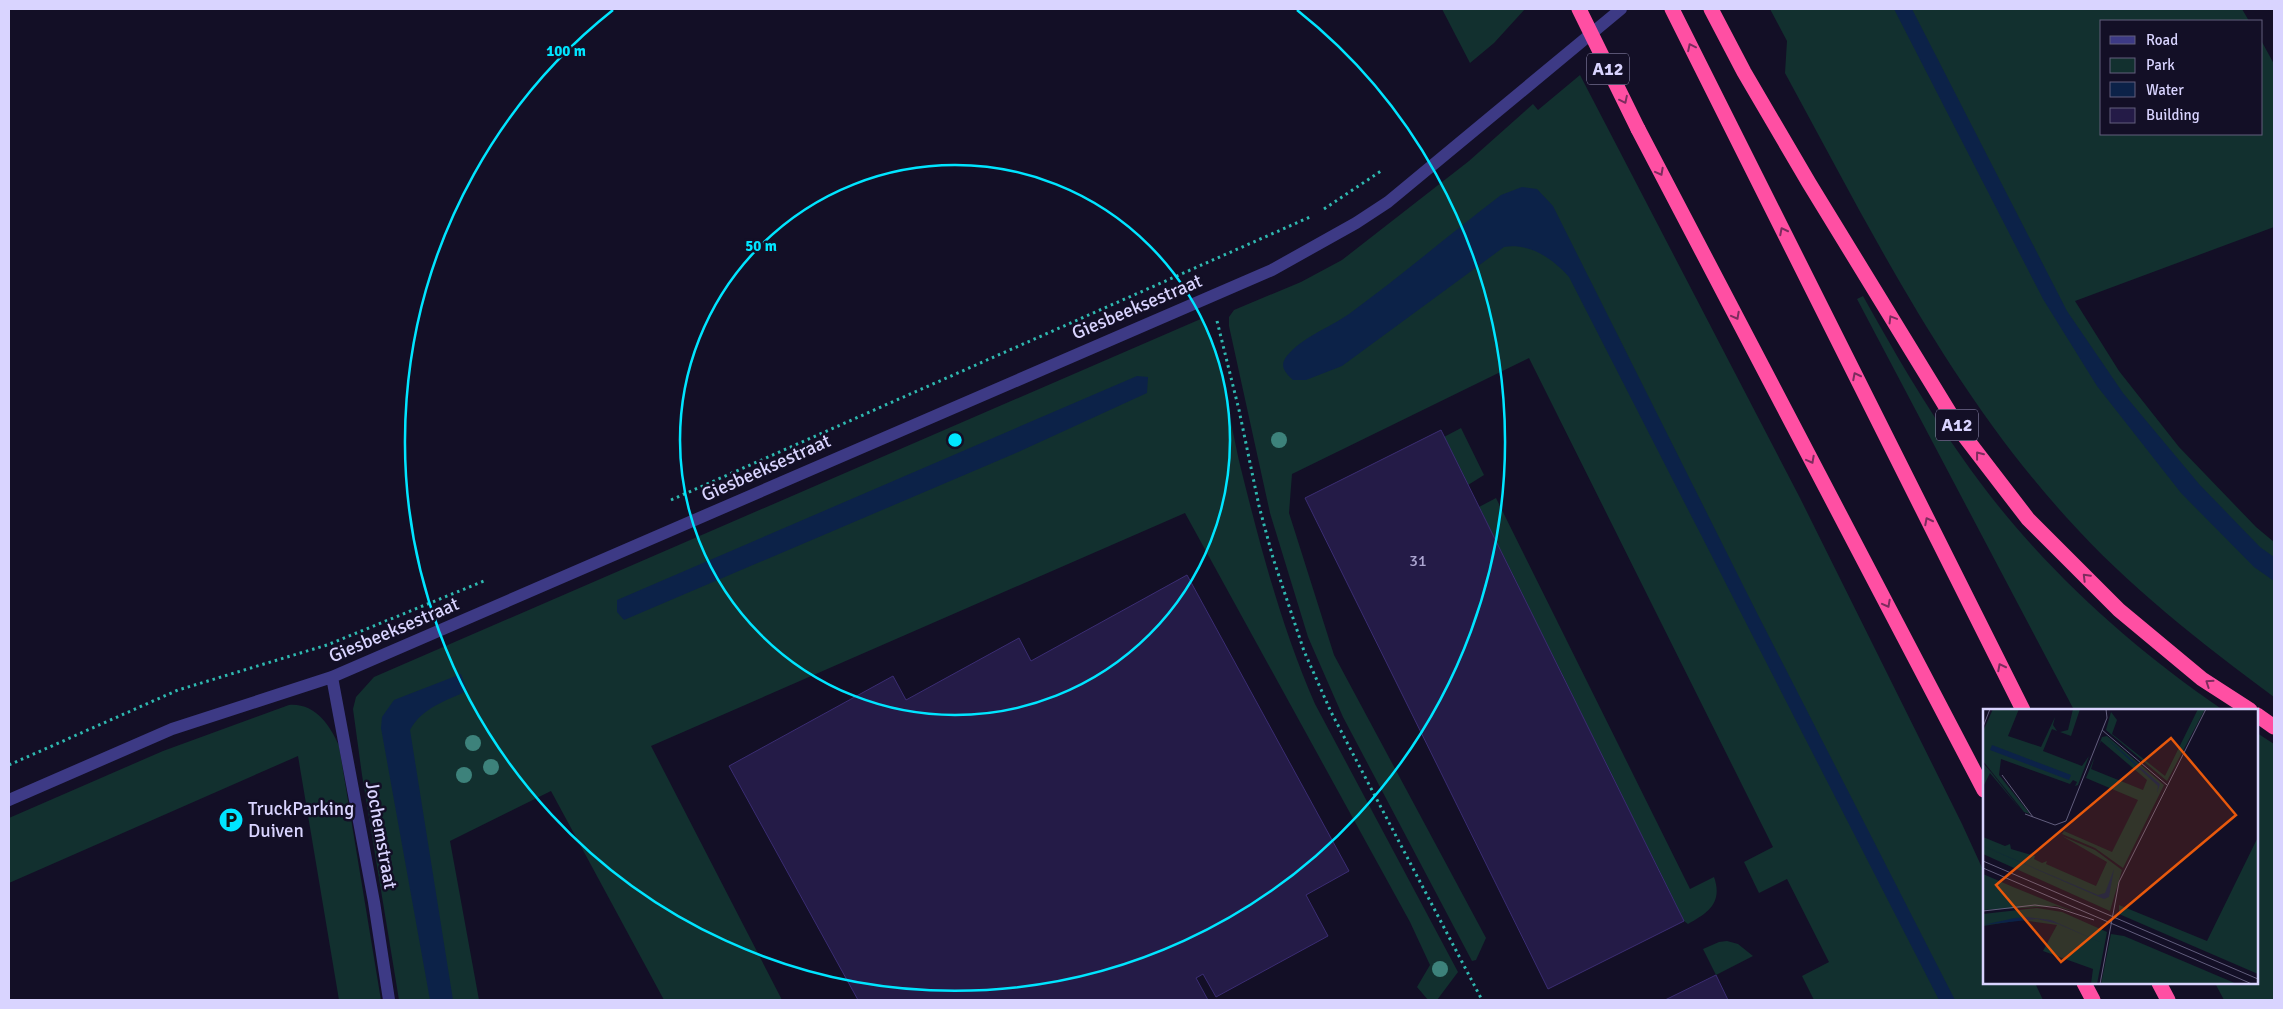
<svg xmlns="http://www.w3.org/2000/svg" width="2283" height="1009" font-family="Signika,sans-serif">
	<rect width="100%" height="100%" fill="#130f26"/>
	<!-- green -->
	<path fill="#12302f" d="M1442,9H1525L1494,43L1470,63Z
		M1770,9H2242L2249,21H2102V134H2262V42L2274,64V227L2075,301L2119,371L2179,447L2256,527L2274,542V697C2201,643 2128,586 2067,518C1948,387 1869,227 1785,73L1787,41Z
		M1580,75L1800,498L1962,824L1984,872V983H2035L2043,1000H1814L1802,976L1829,962L1787,879L1759,893L1744,862L1773,847L1529,358L1292,474L1289,513L1334,655L1486,938L1476,960L1472,961L1343,717L1308,637L1270,513L1229,326V317L1234,310L1301,282L1342,260L1469,161L1533,104L1538,110Z
		M1863,296C1893,350 1925,405 1961,456C2030,556 2123,642 2223,710H2074L1857,299Z
		M1203,318C1223,366 1229,418 1241,469C1261,549 1282,629 1315,704L1458,972L1437,1000H1428L1417,987L1430,965L1410,922L1185,513L651,746L782,1000H664L551,791L450,841L479,1000H399L362,775L353,709L356,697L374,677Z
		M1461,428L1484,475L1468,485L1444,437Z
		M1496,498L1690,889L1714,877C1723,903 1708,913 1688,924L1684,921L1479,507Z
		M289,705C315,703 330,725 339,746L381,1000H339L298,756L9,883V818L163,751Z
		M2257,733L2274,744V1000H2224L2215,983H2257Z
		M1727,941L1738,944L1753,956L1716,975L1703,949L1719,942Z"/>
	<!-- water -->
	<path fill="#0c2248" d="M1894,9H1912L2067,311L2123,393L2199,484L2260,547L2274,557V581L2254,567L2181,493L2097,386L2043,299Z
		M1522,187L1537,189L1553,206L1758,615L1955,1000H1939L1569,277C1552,258 1530,243 1504,247L1342,366L1306,380H1293C1286,373 1279,367 1286,357C1302,337 1329,328 1349,314C1401,276 1450,234 1501,195Z
		M1137,376L1148,377L1147,393L1016,453L624,620L617,612V600Z
		M461,674L467,691C445,701 422,708 410,730L453,1000H430L381,728L382,717L394,700Z"/>
	<!-- building -->
	<path fill="#241b47" stroke="#3b2d73" d="M1441,430L1684,921L1548,989L1305,498Z
		M1187,575L1349,871L1306,895L1328,936L1216,997L1203,974L1196,978L1208,1000H858L729,766L893,676L906,700L1019,638L1031,661Z
		M1716,975L1728,1000H1665Z"/>
	<g fill="none" stroke-linecap="round" stroke-linejoin="round">
		<!-- path -->
		<path stroke="#2fb8b0" stroke-width="3" stroke-dasharray="2.5 4" stroke-linecap="butt" d="M1324,209L1381,171
			M1217,321L1239,410L1259,506L1273,558L1304,651L1331,712L1482,1000
			M671,500L1310,217
			M9,765L178,690L327,645L484,581"/>
		<!-- minor -->
		<path stroke="#3d3a85" stroke-width="12" d="M332,677L374,902L389,1000
			M9,800L172,729L332,677L1272,270L1356,223L1388,202L1621,9"/>
		<!-- highway -->
		<path stroke="#ff4fa3" stroke-width="15" d="M1672,9L2023,710
			M1711,9L1744,72L1809,183L1962,433L2028,519L2119,610L2202,679L2250,710
			M1638,129L1984,790
			M2257,715L2274,727
			M2084,983L2093,1000
			M2159,983L2168,1000"/>
		<!-- highway-bridge -->
		<path stroke="#ff4fa3" stroke-width="15" d="M1579,9L1638,129"/>
	</g>
	<!-- trees -->
	<g fill="#3d827b">
		<circle cx="1279" cy="440" r="8"/>
		<circle cx="473" cy="743" r="8"/>
		<circle cx="491" cy="767" r="8"/>
		<circle cx="464" cy="775" r="8"/>
		<circle cx="1440" cy="969" r="8"/>
	</g>
	<!-- one-way arrows -->
	<defs><path id="oneway-chevron" d="M-2-3.5L2.5 0L-2 3.5" fill="none" stroke-width="1.6" stroke-linecap="round" stroke-linejoin="round" transform="scale(1.25)"/></defs>
	<g stroke="#7d2c5e">
		<use href="#oneway-chevron" transform="translate(1691 47) rotate(-116)"/>
		<use href="#oneway-chevron" transform="translate(1624 100) rotate(64)"/>
		<use href="#oneway-chevron" transform="translate(1660 172) rotate(62)"/>
		<use href="#oneway-chevron" transform="translate(1783 231) rotate(-117)"/>
		<use href="#oneway-chevron" transform="translate(1736 316) rotate(62)"/>
		<use href="#oneway-chevron" transform="translate(1892 319) rotate(-121)"/>
		<use href="#oneway-chevron" transform="translate(1856 376) rotate(-117)"/>
		<use href="#oneway-chevron" transform="translate(1979 455) rotate(-128)"/>
		<use href="#oneway-chevron" transform="translate(1811 460) rotate(62)"/>
		<use href="#oneway-chevron" transform="translate(1928 521) rotate(-117)"/>
		<use href="#oneway-chevron" transform="translate(2086 577) rotate(-135)"/>
		<use href="#oneway-chevron" transform="translate(1887 604) rotate(62)"/>
		<use href="#oneway-chevron" transform="translate(2001 667) rotate(-117)"/>
		<use href="#oneway-chevron" transform="translate(2209 683) rotate(-146)"/>
	</g>
	<!-- distance rings -->
	<g fill="none" stroke="#00e5ff" stroke-width="2.5">
		<circle cx="955" cy="440" r="275"/>
		<path d="M1297 10A550 550 0 1 1 613 10"/>
	</g>
	<!-- icons -->
	<defs>
		<symbol id="parking-disc" viewBox="-11 -11 22 22"><circle r="9.5" fill="#00e5ff" stroke="#130f26"/><path d="M-3.5-5.5H1a3.5 3.5 0 0 1 0 7H-1V5.5H-3.5ZM-1-3.4V-.6H.8a1.4 1.4 0 0 0 0-2.8Z" fill="#111"/></symbol>
	</defs>
	<g fill-rule="evenodd">
		<use href="#parking-disc" x="217" y="806" width="28" height="28"/>
	</g>
	<g text-anchor="middle" dominant-baseline="central" stroke-width="5" stroke-linejoin="round" paint-order="stroke">
		<!-- number labels -->
		<g font-size="16" fill="#aca6d1">
			<text x="1418" y="561">31</text>
		</g>
		<!-- shield labels -->
		<g fill="#130f26" stroke="#9e99be" stroke-width="1">
			<rect x="1587" y="53.5" width="42" height="31" rx="4"/>
			<rect x="1936" y="409.5" width="42" height="31" rx="4"/>
		</g>
		<g font-size="18" font-weight="bold" fill="#d9d4ff">
			<text x="1608" y="69">A12</text>
			<text x="1957" y="425">A12</text>
		</g>
		<!-- street labels -->
		<g font-size="19" fill="#d9d4ff" stroke="#130f26">
			<text transform="translate(1137 307) rotate(-23)">Giesbeeksestraat</text>
			<text transform="translate(766 468) rotate(-24)">Giesbeeksestraat</text>
			<text transform="translate(394 630) rotate(-23)">Giesbeeksestraat</text>
			<text transform="translate(381 835) rotate(80)">Jochemstraat</text>
		</g>
		<!-- poi labels -->
		<g font-size="19" fill="#d9d4ff" stroke="#130f26" text-anchor="start">
			<text x="248" y="809">TruckParking<tspan x="248" dy="22">Duiven</tspan></text>
		</g>
	</g>
	<!-- overview -->
	<g transform="translate(1983 709)">
		<rect width="275" height="275" fill="#130f26"/>
		<path d="M10,0H36L25,27L58,38L72,8L70,16L74,22L69,20L60,42L99,57L106,47L95,76L92,77L94,73L90,71L87,75L18,50L16,66L47,105L41,103L0,52V22ZM90,0H97L88,27L77,23L85,21ZM215,0H222L184,72L123,21L128,3L134,11L129,25L182,67ZM124,27L181,76L140,159L112,139L79,125L81,122L129,143L155,91L103,69L112,47L108,60L160,81L164,71L118,32L113,44L119,28ZM0,54L8,63L38,101L7,64L0,78ZM79,127L112,141L139,161L127,202L0,145V128L22,137L27,135L28,140L52,147L51,150L59,154L64,152L63,155L113,177L124,153ZM275,128V265L136,205V196L224,232ZM0,165L30,178L92,203L73,197L0,201ZM54,199L79,203L124,223L114,275H108L110,260L60,242L74,216L38,211L0,217V205ZM128,225L141,227L254,275H118Z" fill="#12302f"/>
		<path d="M123,29L177,75L174,84L175,77ZM9,36L88,66L86,71L7,41ZM0,137L115,186L122,184L131,160L126,188L121,190ZM32,209L44,208L68,211L119,234L75,215L54,210L0,216Z" fill="#0c2248"/>
		<path fill="none" stroke="#625e7d" stroke-width="1" d="M0,18L7,0M119,21L184,76M19,66L50,108M42,105L72,116L83,112L124,9L123,0M0,152L275,270M0,159L269,275M0,202L52,196L75,199L111,211M117,275L136,173L223,0"/>
		<path fill="#e8590c" fill-opacity="0.15" stroke="#e8590c" stroke-width="2.5" d="M188,29L253,106L78,253L13,176Z"/>
		<rect width="275" height="275" fill="none" stroke="#d9d4ff" stroke-width="2.5"/>
	</g>
	<circle cx="955" cy="440" r="8" fill="#00e5ff" stroke="#130f26" stroke-width="2.5"/>
	<g font-size="15" text-anchor="middle" font-weight="bold" fill="#00e5ff" stroke="#130f26" stroke-width="5" stroke-linejoin="round" paint-order="stroke">
		<text x="566" y="56">100 m</text>
		<text x="761" y="251">50 m</text>
	</g>
	<!-- border -->
	<rect width="2283" height="1009" fill="none" stroke="#d9d4ff" stroke-width="20"/>
	<!-- legend -->
	<rect x="2100" y="20" width="162" height="115" fill="#130f26" stroke="#625e7d"/>
	<rect x="2110" y="36" width="25" height="8" fill="#3d3a85" stroke="#625e7d"/>
	<text x="2146" y="45" font-size="15" fill="#d9d4ff">Road</text>
	<rect x="2110" y="58" width="25" height="15" fill="#12302f" stroke="#625e7d"/>
	<text x="2146" y="70" font-size="15" fill="#d9d4ff">Park</text>
	<rect x="2110" y="82" width="25" height="15" fill="#0c2248" stroke="#625e7d"/>
	<text x="2146" y="95" font-size="15" fill="#d9d4ff">Water</text>
	<rect x="2110" y="108" width="25" height="15" fill="#241b47" stroke="#625e7d"/>
	<text x="2146" y="120" font-size="15" fill="#d9d4ff">Building</text>
</svg>
